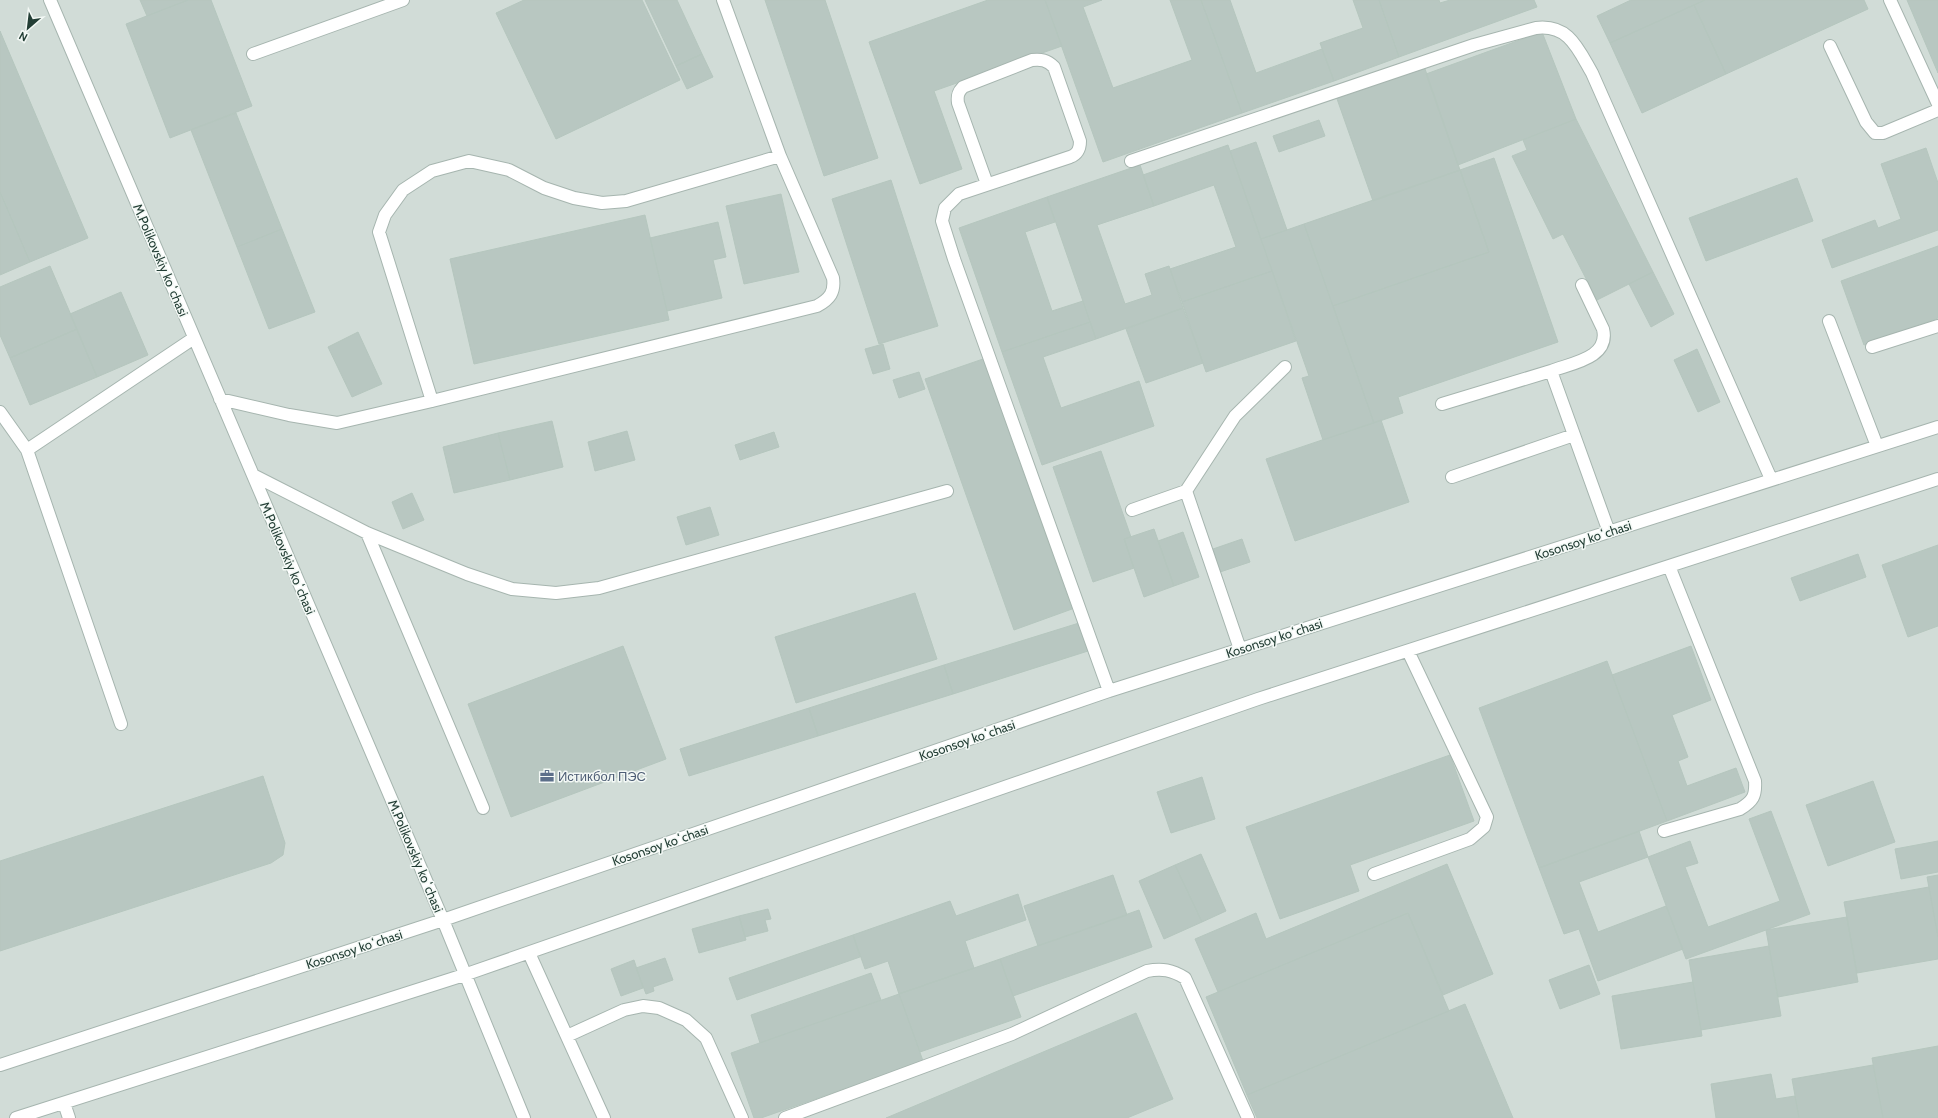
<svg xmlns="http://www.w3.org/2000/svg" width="1938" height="1118" font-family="Cabin,sans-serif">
	<rect width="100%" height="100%" fill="#e3ede8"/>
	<!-- built -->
	<path fill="#d1dcd7" d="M0,0H1938V1118H0Z"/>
	<!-- building -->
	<path fill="#b8c7c1" stroke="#b5c6be" d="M140,0H188L147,16Z
		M188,0H211L252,106L170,138L126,24Z
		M524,0H642L680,80L556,139L496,13Z
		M645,0H677L702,54L676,66Z
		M765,0H825L878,158L824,176Z
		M988,0H1045L1062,46L934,91L962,169L920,184L869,42Z
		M1045,0H1102L1083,7L1113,88L1192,60L1170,0H1201L1242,113L1103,162Z
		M1201,0H1230L1256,73L1322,49L1334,81L1242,113Z
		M1353,0H1379L1399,57L1334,81L1320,43L1363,28Z
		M1379,0H1439L1440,3L1450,0H1534L1537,7L1399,57Z
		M1631,0H1705L1610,43L1597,16Z
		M1705,0H1864L1868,9L1726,74L1694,5Z
		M1907,0H1938V73Z
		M1694,5L1726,74L1642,113L1610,43Z
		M0,31L88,238L30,262L0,192Z
		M1542,32L1576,119L1458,165L1426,74Z
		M702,54L713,77L687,89L676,66Z
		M1424,66L1460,170L1373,201L1336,96Z
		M236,113L282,229L237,247L191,130Z
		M1576,119L1653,272L1597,300L1563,234L1553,239L1512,156L1527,150L1523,140Z
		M1319,120L1325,136L1279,152L1273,136Z
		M1256,142L1287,230L1261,239L1230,151Z
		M1228,145L1272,271L1182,302L1170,269L1236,247L1214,185L1154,206L1143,175Z
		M1926,148L1938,183V230L1832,268L1822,240L1875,220L1878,228L1901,219L1881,164Z
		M1494,158L1558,342L1398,397L1403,413L1374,423L1333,306L1489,252L1460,170Z
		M1140,165L1154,206L1097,225L1125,304L1152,295L1145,274L1169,266L1183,308L1096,339L1047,197Z
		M1460,170L1489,252L1333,306L1304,224Z
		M1797,178L1813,221L1706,261L1689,218Z
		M891,180L938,326L879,344L832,199Z
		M0,192L30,262L0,275Z
		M781,194L799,272L744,284L726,206Z
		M1047,197L1055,222L1025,232L1052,311L1083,301L1090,322L1002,352L959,228Z
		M645,215L669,320L474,364L450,259Z
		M718,222L726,257L713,260L722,298L667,311L650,238Z
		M1304,224L1374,423L1323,440L1302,378L1309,376L1261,239Z
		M282,229L315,312L269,329L237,247Z
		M1938,246V318L1864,345L1841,281Z
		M50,266L77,329L10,358L0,335V287Z
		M1272,271L1296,341L1206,372L1182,302Z
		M1653,272L1674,314L1651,327L1629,284Z
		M121,292L148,355L97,377L70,314Z
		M1183,308L1203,363L1146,383L1126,329Z
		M1090,322L1096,339L1043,357L1061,408L1139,381L1154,426L1042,465L1002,352Z
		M77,329L97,377L30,405L10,358Z
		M358,332L382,384L352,397L328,347Z
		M883,344L890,369L873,374L865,349Z
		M1697,349L1720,402L1698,412L1674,360Z
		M983,359L1072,609L1014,630L925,379Z
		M919,372L925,389L899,398L893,380Z
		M1381,420L1409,502L1295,541L1266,459Z
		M552,421L563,467L510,480L498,433Z
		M627,431L635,460L595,471L588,442Z
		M774,432L779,447L740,460L735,445Z
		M498,433L510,480L454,493L443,447Z
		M1101,451L1131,537L1124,539L1134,568L1093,582L1053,467Z
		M412,493L424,520L403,529L392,502Z
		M710,507L719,535L686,545L677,517Z
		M1154,529L1174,586L1144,597L1124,539Z
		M1183,532L1199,577L1174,586L1158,541Z
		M1242,539L1250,562L1220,572L1213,549Z
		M1938,545V626L1908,637L1882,565Z
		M1858,554L1866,577L1800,601L1791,578Z
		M915,593L937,659L796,703L775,637Z
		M1079,623L1088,651L953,694L944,665Z
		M623,646L666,759L511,817L468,704Z
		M1691,646L1711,700L1672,715L1688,757L1678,761L1687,786L1736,768L1745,792L1667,821L1612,675Z
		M1607,661L1667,821L1539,868L1479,708Z
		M944,665L953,694L818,736L809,708Z
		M809,708L818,736L689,776L680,749Z
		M1450,755L1474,821L1350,865L1359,891L1280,919L1246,827Z
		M263,776L285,843L283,855L271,863L0,951V861Z
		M1202,777L1215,819L1171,833L1157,792Z
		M1873,781L1895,842L1828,866L1806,805Z
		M1771,811L1810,914L1686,959L1648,857L1690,841L1698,863L1685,867L1708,927L1780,901L1749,819Z
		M1639,831L1648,857L1579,882L1598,932L1666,906L1683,949L1598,981L1579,929L1564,934L1539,868Z
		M1938,841V872L1901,879L1895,849Z
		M1201,854L1226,911L1202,922L1175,865Z
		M1447,864L1493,974L1443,995L1408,913L1218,992L1195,939L1256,913L1266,939Z
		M1175,865L1202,922L1164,939L1139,881Z
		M1113,875L1127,915L1038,946L1024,906Z
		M1938,875V937L1927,877Z
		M1929,887L1938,937V959L1857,973L1844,902Z
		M1018,894L1026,920L965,941L974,968L899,994L888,961L865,969L853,935L950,901L956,916Z
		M768,909L771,919L765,920L768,931L745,937L739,916Z
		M1139,910L1152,947L1013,996L1000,959Z
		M1408,913L1449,1011L1247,1095L1206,997Z
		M739,916L746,940L699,953L692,929Z
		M1847,917L1858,982L1778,997L1766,930Z
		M853,935L860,957L737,1000L729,978Z
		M1769,946L1781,1016L1701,1030L1689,960Z
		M665,958L673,980L653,987L654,991L646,994L636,968Z
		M1000,959L1021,1017L920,1052L899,994Z
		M634,960L643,988L621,996L611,969Z
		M1589,965L1600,994L1560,1009L1549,980Z
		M871,973L881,1000L760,1043L751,1015Z
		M1693,982L1702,1036L1621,1049L1612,996Z
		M899,994L923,1061L761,1118H754L731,1053Z
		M1465,1004L1513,1118H1257L1247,1095Z
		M1136,1013L1173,1099L1127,1118H886Z
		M1938,1046V1118H1883L1872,1058Z
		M1873,1065L1883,1118H1799L1792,1079Z
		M1771,1074L1776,1099L1795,1096L1799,1118H1716L1711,1084Z"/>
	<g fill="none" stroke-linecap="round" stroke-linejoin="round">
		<defs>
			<path id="minor" d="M50,0L443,920L524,1118
				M723,0L780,156
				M1890,0L1938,104
				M1830,46L1866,122L1875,133H1883L1938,110
				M253,54L403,0
				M1131,161L1474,45L1536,28C1569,24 1578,49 1592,73L1771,479
				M987,184L958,103C957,96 958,92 963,87L1032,60C1041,59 1047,60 1054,67L1080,141C1080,149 1078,154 1070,157L959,194L945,208L942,221L954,259L1109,691
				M1829,321L1877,446
				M1872,347L1938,326
				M1551,371C1572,363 1610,358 1603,329L1582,285
				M220,399L289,415L337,423L432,401L817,306C830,299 835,292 833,278L780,156L626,201L602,203L574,198L544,188L509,170L469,161L432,171L403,190L385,215L379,232L432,401
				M1442,404L1551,371L1609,532
				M0,412L27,450L121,724
				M27,450L194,338
				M253,475L367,533L467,574L512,589L556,593L599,588L947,491
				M1452,477L1574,435
				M1132,510L1186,491
				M367,533L483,808
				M1240,649L1186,491L1235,416L1285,367
				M1664,831L1740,809C1753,801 1756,796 1755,781L1669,566
				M1374,874L1470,839L1484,827L1487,817L1408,651
				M529,953L604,1118
				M567,1036L624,1010L643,1006L659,1008L686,1020L706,1038L742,1118
				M0,1065L443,920L1109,691L1938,427
				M64,1103L69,1118
				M16,1118L464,975L1258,699L1938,479
				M785,1118L1012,1034L1147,971C1162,968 1172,970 1185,978L1248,1118"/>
		</defs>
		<!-- minor casing -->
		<use href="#minor" stroke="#a6b5af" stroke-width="14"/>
		<!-- minor -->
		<use href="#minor" stroke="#fff" stroke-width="12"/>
	</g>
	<!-- icons -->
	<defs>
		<symbol id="office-bare" viewBox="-9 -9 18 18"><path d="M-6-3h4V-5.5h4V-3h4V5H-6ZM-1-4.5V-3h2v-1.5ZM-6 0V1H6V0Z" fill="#5c6f8a" stroke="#f4f9f6" stroke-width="2.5" paint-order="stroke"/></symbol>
	</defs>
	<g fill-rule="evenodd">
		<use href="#office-bare" x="537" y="766" width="20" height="20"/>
	</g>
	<g text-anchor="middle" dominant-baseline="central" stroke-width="3" stroke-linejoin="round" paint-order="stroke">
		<!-- street labels -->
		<g font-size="13" fill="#233e35" stroke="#f4f9f6">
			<text transform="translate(161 260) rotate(67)">M.Polikovskiy koʻchasi</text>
			<text transform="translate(1583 540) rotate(-18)">Kosonsoy koʻchasi</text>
			<text transform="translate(288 558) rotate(67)">M.Polikovskiy koʻchasi</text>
			<text transform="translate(1274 638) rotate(-18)">Kosonsoy koʻchasi</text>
			<text transform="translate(967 740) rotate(-19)">Kosonsoy koʻchasi</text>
			<text transform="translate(660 845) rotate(-19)">Kosonsoy koʻchasi</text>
			<text transform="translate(416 856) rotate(67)">M.Polikovskiy koʻchasi</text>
			<text transform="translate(354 949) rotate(-18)">Kosonsoy koʻchasi</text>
		</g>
		<!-- service labels -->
		<g font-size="13" fill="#4e5e75" stroke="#f4f9f6" text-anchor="start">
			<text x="558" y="776">Истикбол ПЭС</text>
		</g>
	</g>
	<!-- north arrow -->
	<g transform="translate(28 28) rotate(208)" stroke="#f4f9f6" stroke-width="3" paint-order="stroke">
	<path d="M0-3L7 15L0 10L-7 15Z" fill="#233e35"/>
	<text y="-6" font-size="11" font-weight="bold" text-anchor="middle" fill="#233e35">N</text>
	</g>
</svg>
